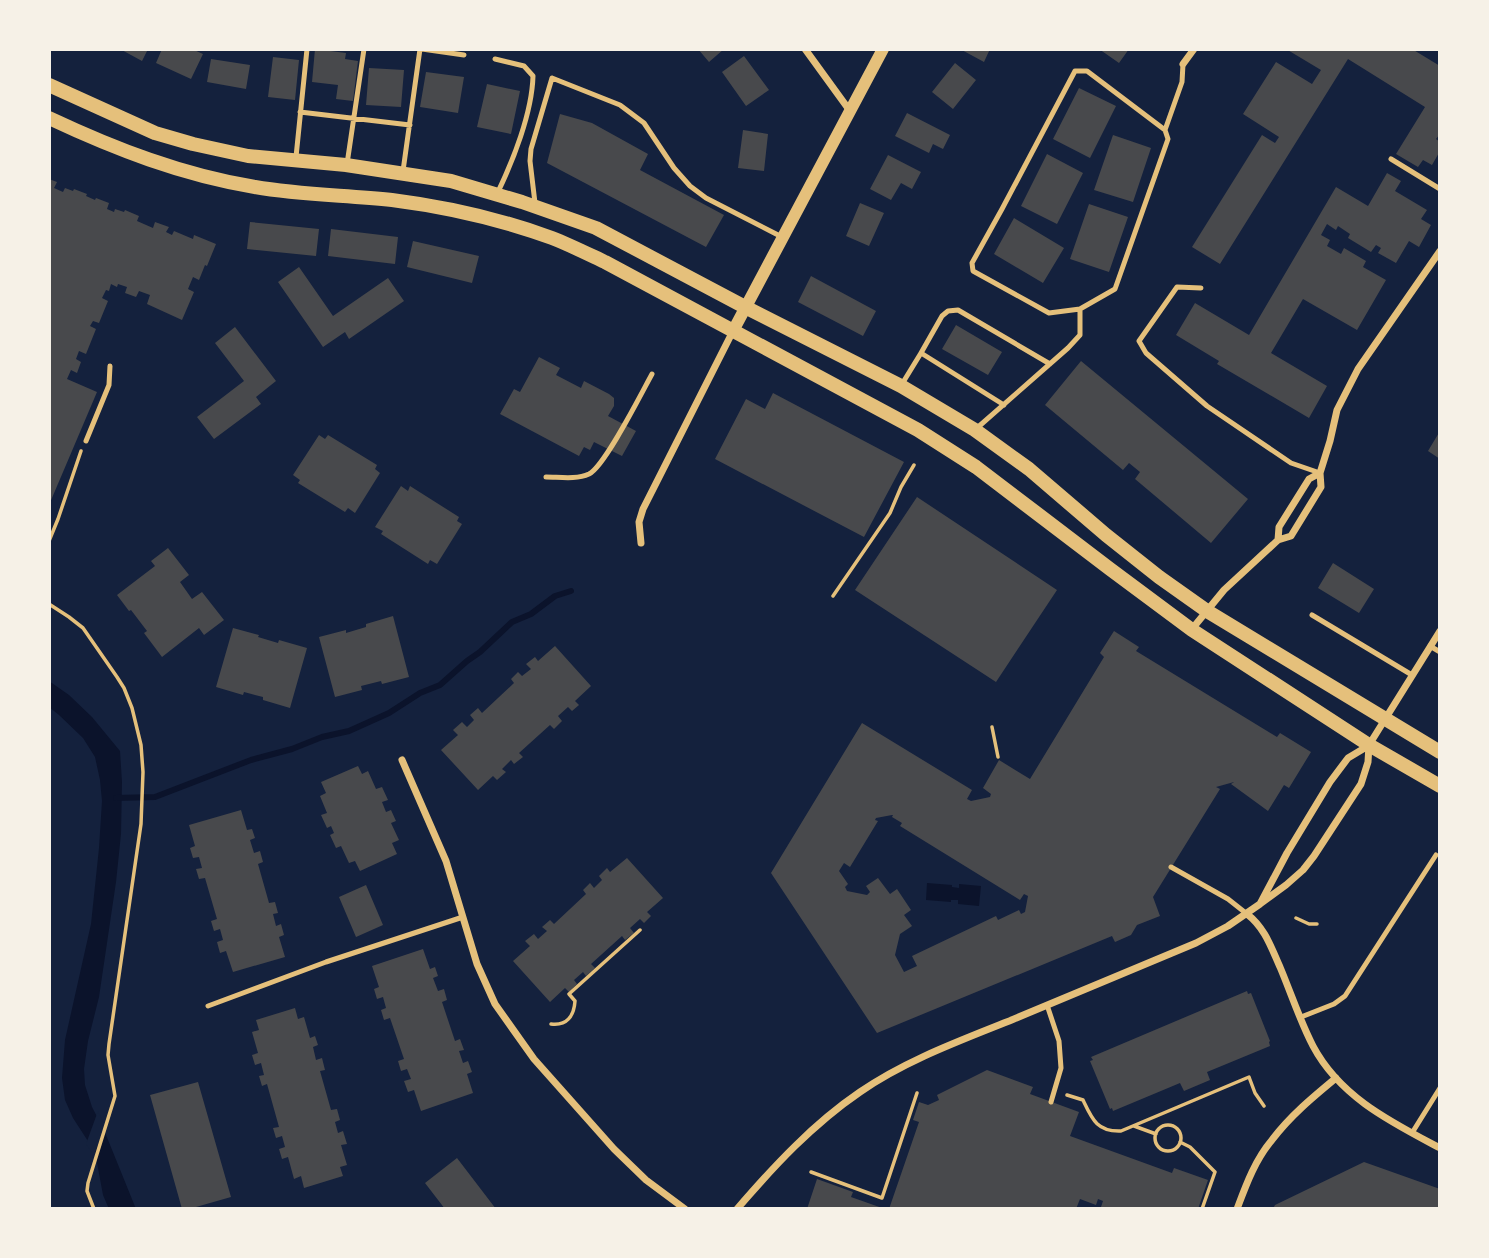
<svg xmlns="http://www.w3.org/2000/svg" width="1489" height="1258" font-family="'Noto Sans',sans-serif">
	<rect width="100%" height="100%" fill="#14213d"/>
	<!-- water -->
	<path fill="#0b132b" d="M49,681L69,695L92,717L120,751L122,782L121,834L116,882L99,997L88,1041L84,1069L85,1085L92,1107L104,1130L136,1209H109L103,1195L95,1152L73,1118L65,1100L62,1078L65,1040L91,924L99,848L102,801L100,780L95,757L83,738L59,715L49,707Z
		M927,883L952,885V887L959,888V884L981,886L979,906L958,904V900H951V902L926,900Z"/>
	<!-- pier -->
	<path fill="#14213d" d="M98,1111L105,1126L93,1158L92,1153L86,1144Z"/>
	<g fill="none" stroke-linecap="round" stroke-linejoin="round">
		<!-- stream -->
		<path stroke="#0b132b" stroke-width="6" d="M116,798L155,797L251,760L292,749L322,737L349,731L389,713L420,693L440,685L467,661L480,652L512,622L531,614L555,596L571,591"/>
	</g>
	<!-- building -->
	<path fill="#48494c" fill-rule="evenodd" d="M120,49H148L142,61Z
		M162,49H192L203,54L191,79L156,63Z
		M315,49L346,53L345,59L358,61L353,101L336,99L338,85L312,82Z
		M698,49H724L709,62Z
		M960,49H990L984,62Z
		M1099,49H1129L1119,63Z
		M1286,49H1412L1440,66V134L1436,139L1440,142V151L1432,165L1423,160L1418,167L1396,154L1425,107L1348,59L1220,264L1192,247L1262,135L1275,143L1279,137L1243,114L1276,62L1312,84L1321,70Z
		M744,56L769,90L746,106L722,72Z
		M273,57L299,60L295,100L268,97Z
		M211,59L250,65L246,89L207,82Z
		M955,63L976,80L953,109L932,92Z
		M369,68L404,70L401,107L366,105Z
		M426,72L464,77L458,113L420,107Z
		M487,84L520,91L511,134L477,127Z
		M1079,88L1116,106L1090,158L1053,139Z
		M907,113L950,135L943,149L933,144L929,153L895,136Z
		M560,114L592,123L648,154L640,170L724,215L706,247L547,163Z
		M743,130L768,134L764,171L738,168Z
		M1113,135L1151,148L1133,202L1094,190Z
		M1047,154L1083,173L1057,224L1021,206Z
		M888,155L921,172L912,189L901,183L891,200L870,189Z
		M1387,173L1401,181L1395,191L1427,210L1421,219L1431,225L1419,247L1409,241L1396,263L1378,253L1381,248L1376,245L1371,252L1348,238L1350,234L1338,226L1336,230L1327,224L1321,235L1330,240L1327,246L1341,254L1344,248L1366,261L1363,267L1386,280L1357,330L1303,299L1271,353L1327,386L1309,418L1217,364L1219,361L1176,335L1195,303L1249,335L1336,187L1368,206Z
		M49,179L57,182L54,188L63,192L65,188L73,191L74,189L87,194L86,196L95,200L96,198L109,203L107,209L114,212L115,209L124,212L125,210L139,216L137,221L153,228L155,222L169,227L166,232L172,235L174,231L193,239L194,235L216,244L207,266L205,265L199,280L193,277L188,289L194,292L182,320L147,304L150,295L139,291L136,297L125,293L127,287L118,284L117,287L111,284L109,291L106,290L102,298L108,301L99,323L93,321L90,326L96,329L86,354L79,351L76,359L81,362L77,373L71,370L67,379L97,392L49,505Z
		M860,203L884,213L869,246L846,236Z
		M1089,204L1128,217L1109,272L1070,259Z
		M1014,218L1064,248L1043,283L994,254Z
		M250,222L319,229L316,256L247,249Z
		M331,229L398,237L395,264L328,256Z
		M413,241L479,256L472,283L407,267Z
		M299,267L333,316L388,278L404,301L349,339L345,332L323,347L278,282Z
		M811,276L876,311L863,336L798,302Z
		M956,325L1002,352L988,375L942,349Z
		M235,327L276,381L256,397L261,404L214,439L197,417L244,381L215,343Z
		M539,357L560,368L556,375L581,388L584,381L609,394L614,398V406L608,416L636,431L622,456L594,442L590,450L584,447L579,456L500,414L514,389L520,392Z
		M1081,361L1248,499L1211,543L1135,479L1140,472L1129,463L1123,470L1045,405Z
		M773,393L904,462L864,537L715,459L746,399L765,409Z
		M1440,431V459L1428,451Z
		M319,435L325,439L328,435L377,465L375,469L380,473L355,513L348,508L345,512L298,483L300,480L293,475Z
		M401,486L408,491L410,486L459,517L457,521L462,524L437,564L430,560L428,564L381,534L383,531L375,527Z
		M917,497L1057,590L996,682L855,590Z
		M168,548L189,575L180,582L192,599L202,592L224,620L204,635L199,628L162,657L144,633L147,631L131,610L129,611L117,595L155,566L151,561Z
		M1333,563L1374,589L1359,613L1318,588Z
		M393,616L409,677L382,684L381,681L361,686L362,690L335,697L319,637L346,630V633L366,627V624Z
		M233,628L259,635L258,637L278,643L279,640L307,648L290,708L263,700V697L244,692L243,695L216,687Z
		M1114,631L1139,647L1136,651L1277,737L1280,733L1311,752L1289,788L1284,785L1268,811L1231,784L1234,782L1216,787L1220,789L1153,897L1160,916L1137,925L1131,935L1115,942L1112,936L877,1033L771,873L862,723L972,790L967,799L971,801L990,797L991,794L983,788L999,760L1030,779L1104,657L1100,653ZM892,815H893L892,817L902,823L900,826L1020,900L1024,894L1028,896L1025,912L1021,914L1019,910L998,920L996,916L912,956L917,966L904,972L895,955L900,934L912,926L904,915L911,910L897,889L890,894L878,878L866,886L870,892L867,895L847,891L845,887L848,884L839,871L844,863L850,867L878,821L875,820L876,818Z
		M555,646L591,686L575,701L579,705L572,711L568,707L558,716L562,721L554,729L550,725L519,753L523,757L514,764L511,760L502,769L506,772L497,780L493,776L478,790L441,750L458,735L453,730L462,722L467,727L474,720L470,715L478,708L482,713L514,683L511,679L518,672L522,676L531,669L526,664L535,657L538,661Z
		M358,766L362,774L368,771L376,789L382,787L388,800L382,802L386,812L391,810L396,821L391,823L399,840L392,843L397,854L360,871L355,861L349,863L341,846L336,848L330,835L334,833L331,826L327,828L321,815L327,813L320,796L326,793L321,782Z
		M241,810L247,830L252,829L255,838L250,840L254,853L260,851L263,862L258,864L269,903L275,902L278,913L273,914L276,926L281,924L284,935L279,937L285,957L233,972L226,951L220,953L217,942L223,940L220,929L214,931L211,921L217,919L205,878L199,879L196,869L202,868L199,857L193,858L190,848L195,846L189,825Z
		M627,858L663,898L647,912L651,916L644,923L640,919L630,928L634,933L625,940L622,936L591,964L595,968L586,976L583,972L574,980L577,984L569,992L565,988L550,1002L513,961L530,946L525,941L534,934L538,939L547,931L542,927L550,920L554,924L586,894L583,890L590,883L594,888L602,880L599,876L607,868L610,872Z
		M366,885L383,925L356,937L339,897Z
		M423,949L430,969L435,967L438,976L433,978L438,991L444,989L447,1000L442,1002L455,1041L460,1039L464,1050L459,1051L463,1063L468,1061L472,1072L467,1074L473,1093L421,1111L414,1090L408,1092L404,1081L411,1079L407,1069L401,1071L398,1061L404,1059L390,1018L384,1020L381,1010L386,1008L383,997L377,999L374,989L379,987L372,966Z
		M1247,991L1248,994L1251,993L1270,1041L1269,1042L1270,1046L1207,1072L1210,1080L1184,1091L1180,1083L1113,1111L1112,1108L1110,1109L1090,1061L1093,1060L1091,1057Z
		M295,1008L298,1019L304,1017L310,1038L315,1036L318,1045L313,1047L316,1060L322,1058L325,1070L320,1071L331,1110L337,1109L340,1120L335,1122L338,1133L343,1131L347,1144L341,1145L347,1165L340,1167L343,1176L304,1188L301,1176L294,1179L288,1157L282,1159L279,1149L285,1147L282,1136L276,1138L273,1128L279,1127L267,1084L262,1086L259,1076L264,1075L261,1063L255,1065L252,1055L258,1053L252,1032L259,1030L256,1020Z
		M987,1070L1033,1087L1030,1094L1079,1112L1070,1136L1172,1173L1174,1168L1208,1180L1198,1209H1126L1118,1207L1117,1209H1108L1101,1207L1103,1201L1098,1199L1096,1205L1080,1199L1076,1209H889L919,1122L913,1120L919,1102L928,1105L939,1100L937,1095Z
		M198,1082L231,1197L189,1209H182L150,1095Z
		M457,1158L496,1209H445L425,1183Z
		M1364,1162L1440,1189V1209H1273L1275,1205Z
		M817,1179L853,1192L851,1197L885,1209H807Z"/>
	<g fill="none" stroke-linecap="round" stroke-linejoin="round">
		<!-- path -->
		<path stroke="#e5c07b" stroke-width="3.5" d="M49,541L58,519L81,451
			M833,596L890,513L901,487L914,465
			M49,604L69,617L83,628L117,677L124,688L132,708L141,745L143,772L141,824L109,1044L108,1055L115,1096L88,1183L87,1191L94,1209
			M992,727L998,757
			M1296,918L1309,924H1317
			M551,1024C567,1026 574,1016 575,1001L569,994L640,930
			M1067,1095L1083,1100C1092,1119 1097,1132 1121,1131L1249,1077L1255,1093L1264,1106
			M1155 1138a13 13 0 1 1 26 0a13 13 0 1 1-26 0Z
			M1134,1126L1156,1134
			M1180,1142L1190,1147L1215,1172L1202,1209
			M811,1172L882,1198L917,1093"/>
		<!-- service -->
		<path stroke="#e5c07b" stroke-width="5" d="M422,49L464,55
			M495,59L524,66L533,76C532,113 513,161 497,194
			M1075,71H1087L1165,130L1168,139L1115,289L1080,309L1049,313L973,271L972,263L1002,209Z
			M300,112L410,125
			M1165,130L1182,82L1183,64
			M296,157L307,49
			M1391,159L1440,189
			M347,164L364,49
			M403,171L420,49
			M535,203L530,161L531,149L552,78L620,105L644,123L674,168L690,186L706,198L782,237
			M1201,288L1177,287L1139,341L1146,353L1207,406L1291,463L1320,473
			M921,353L942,316L948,311L958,310L1050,364
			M902,384L921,353L1004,405
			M977,428L1068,348L1080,335V309
			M86,441L109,385L110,366
			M546,477C559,477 576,480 589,474C605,466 641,394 652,374
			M1312,615L1412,675
			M1430,646L1440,652
			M1171,867L1228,899L1247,914
			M1047,1005L1059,1041L1061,1068L1051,1102
			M208,1006L326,962L463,917
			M1301,1017L1334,1004L1345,996L1436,855
			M1412,1133L1440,1088"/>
		<!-- minor -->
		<path stroke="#e5c07b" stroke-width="7" d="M805,49L850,111
			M1183,64L1194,49
			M1278,540L1279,527L1309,479L1320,473
			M641,543L639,522L643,509L733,331
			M1192,629L1224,590L1278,540L1291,536L1321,487L1320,473L1330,441L1337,410L1358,369L1440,251
			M1368,746L1348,758L1330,782L1287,853L1260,904L1286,885L1303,870L1314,856L1361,784L1368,762L1369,745L1440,631
			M402,760L446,861L477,964L495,1004L534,1059L614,1149L646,1180L685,1209
			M1247,914C1265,928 1271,947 1280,967C1291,993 1300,1021 1313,1046C1340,1097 1391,1122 1440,1148
			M737,1209C774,1166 813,1124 860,1092C906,1060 962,1040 1014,1019C1075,994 1135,968 1196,943L1228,926L1260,904
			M1237,1209C1246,1185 1255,1160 1272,1140C1290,1116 1313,1097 1336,1078"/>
		<!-- tertiary -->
		<path stroke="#e5c07b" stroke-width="12" d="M733,331L883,49"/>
		<!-- secondary -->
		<path stroke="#e5c07b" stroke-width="14" d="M49,85L155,133L193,144L248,156L346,165L451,181L522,202L596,228L745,307L901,386L975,430L1029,469L1106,535L1159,577L1207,611L1440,752
			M49,118C115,149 182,175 255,187C300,195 346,195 392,200C447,207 500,219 552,238C570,245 588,254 605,262L918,430L976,467L1110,569L1192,630L1369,745L1440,786"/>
	</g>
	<!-- border -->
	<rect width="1489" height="1258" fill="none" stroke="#f6f1e7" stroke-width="102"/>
</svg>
